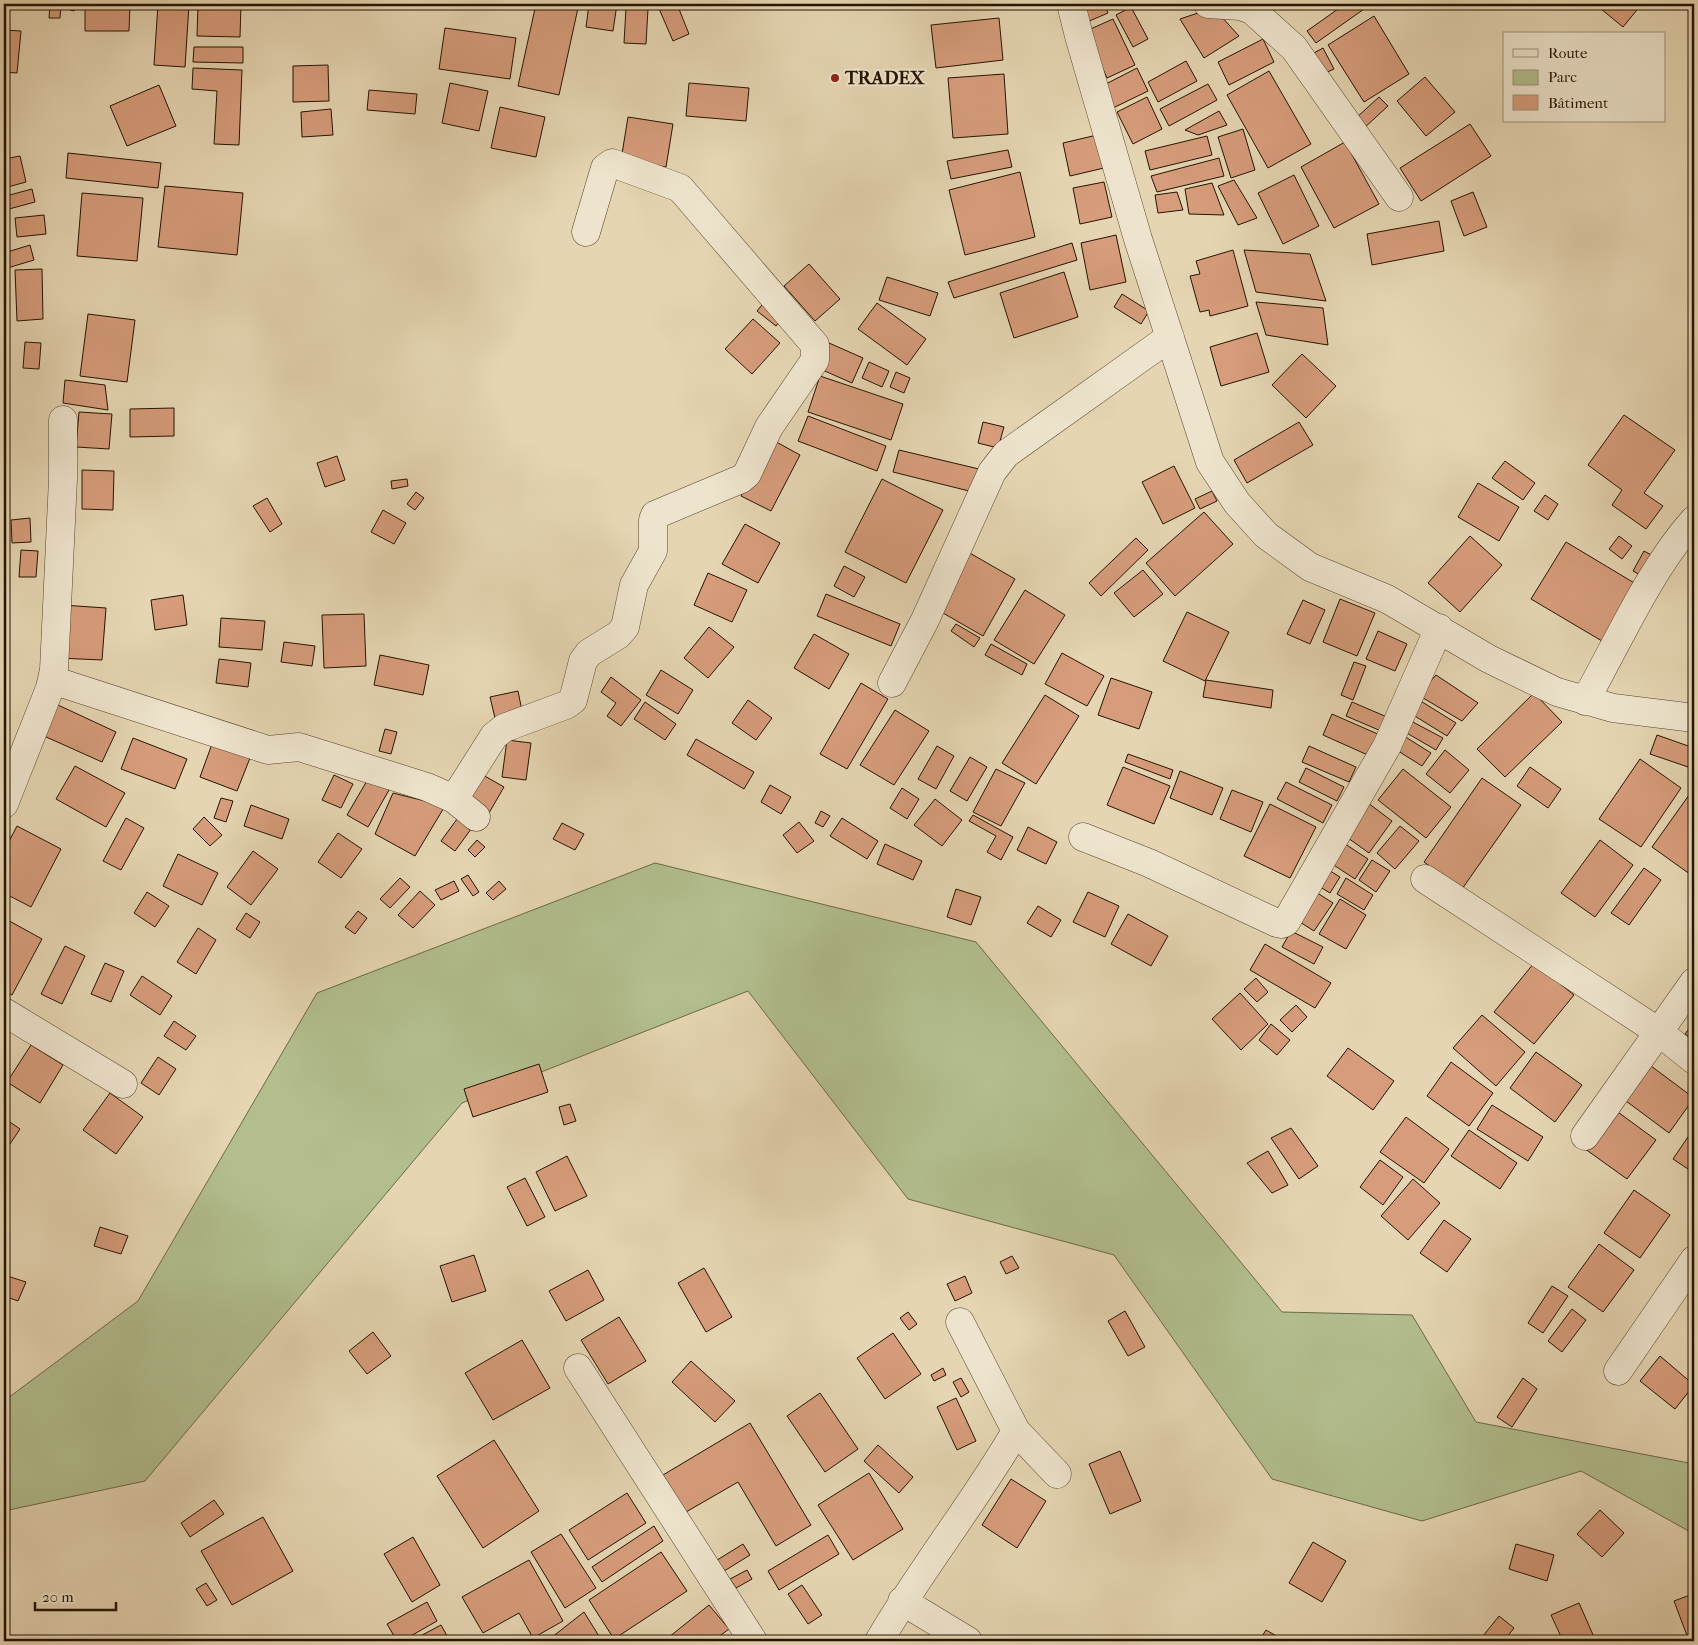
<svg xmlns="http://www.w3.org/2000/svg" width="1698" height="1645" font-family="'IM FELL French Canon',serif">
	<rect width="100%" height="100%" fill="#e5d5b2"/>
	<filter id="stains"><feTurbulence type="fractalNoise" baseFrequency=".004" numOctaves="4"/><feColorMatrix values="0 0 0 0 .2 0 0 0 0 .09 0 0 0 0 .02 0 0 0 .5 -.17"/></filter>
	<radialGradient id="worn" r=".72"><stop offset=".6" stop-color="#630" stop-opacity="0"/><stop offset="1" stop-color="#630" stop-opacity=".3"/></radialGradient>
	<!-- green -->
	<path fill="#b2be8e" stroke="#6c6947" d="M655,863L976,942L1282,1312L1412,1315L1476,1422L1694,1464V1534L1581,1471L1422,1521L1272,1479L1114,1255L908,1199L748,991L462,1103L145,1481L4,1511V1401L138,1301L317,993Z"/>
	<!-- building -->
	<path fill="#d69c7b" stroke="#251400" d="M29,4H40V9H29Z
		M50,4H61L60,18H49Z
		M70,4H75L74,11L70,10Z
		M85,4H130L129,31H85Z
		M158,4L189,5L185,67L154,65Z
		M198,4H241L240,37L197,36Z
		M536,4H557L578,8L559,95L518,86Z
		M589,4H617L613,31L586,27Z
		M657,4H677L689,34L673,41Z
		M1080,4H1104L1108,13L1087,22Z
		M1345,4H1360L1364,9L1316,43L1307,31Z
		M1595,4H1640L1641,5L1623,27Z
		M1131,7L1148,39L1133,47L1116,15Z
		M626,8L648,9L646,44L624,43Z
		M1201,12L1219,14L1239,36L1204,58L1180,19Z
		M1374,16L1409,74L1364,102L1328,45Z
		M999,18L1003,60L936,68L931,25Z
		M1113,19L1135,65L1107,78L1086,31Z
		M445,28L516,38L510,79L439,69Z
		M4,30L21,31L17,73L4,72Z
		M1263,39L1274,62L1229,85L1218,62Z
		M194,47H243V63L193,62Z
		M1323,48L1334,69L1323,74L1312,54Z
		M1186,61L1197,81L1158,102L1148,82Z
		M328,65L329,101L293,102V66Z
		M193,68L242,70L239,145L214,144L217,91L192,89Z
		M1137,68L1148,91L1113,108L1102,86Z
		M1269,71L1311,144L1268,168L1227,95Z
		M1004,74L1008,134L953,138L948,78Z
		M1425,77L1455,112L1426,136L1397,101Z
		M450,83L488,91L479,131L442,123Z
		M689,83L749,88L746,121L686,116Z
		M1208,84L1217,100L1169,126L1160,109Z
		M159,85L176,126L127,146L110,106Z
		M369,90L417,94L415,114L367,110Z
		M4,92L6,93L5,112H4Z
		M1147,97L1162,129L1133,144L1117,112Z
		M1379,97L1388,106L1363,129L1355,119Z
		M500,107L545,117L536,157L491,148Z
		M331,109L333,135L302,137L301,112Z
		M1219,111L1227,125L1198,135L1185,130Z
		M628,117L673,124L666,167L621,160Z
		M1470,124L1491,156L1421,201L1400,168Z
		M1243,129L1255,170L1231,178L1218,137Z
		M1097,135L1104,168L1070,176L1063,143Z
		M1207,136L1212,155L1150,170L1145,151Z
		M1345,142L1379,204L1334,228L1301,167Z
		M1008,150L1012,167L951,179L947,161Z
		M68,153L161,163L158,188L66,178Z
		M20,156L26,182L4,188V159Z
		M1219,158L1224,176L1157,192L1151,176Z
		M1020,172L1035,237L965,255L949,190Z
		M1294,175L1319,226L1283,244L1258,193Z
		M1234,180L1257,218L1238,225L1218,186Z
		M1104,182L1112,217L1080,224L1073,188Z
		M1212,183L1224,215L1189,214L1185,189Z
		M165,186L243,193L237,255L158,247Z
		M32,189L35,202L9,209L6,196Z
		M1177,192L1183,210L1158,213L1155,195Z
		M1473,192L1487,227L1464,236L1451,201Z
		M82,193L143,198L137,261L77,256Z
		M44,215L46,234L17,237L15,218Z
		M1439,221L1444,251L1372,265L1367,234Z
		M4,225L9,241L4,243Z
		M1116,235L1126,282L1090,290L1081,243Z
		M1072,243L1077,260L954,298L948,282Z
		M30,245L34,260L4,269V253Z
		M1233,250L1248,306L1210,316L1209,310L1200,312L1190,276L1200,274L1196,261Z
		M1244,250L1310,254L1326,301L1256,292Z
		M809,264L840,299L815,321L784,286Z
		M42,269L43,319L17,321L15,270Z
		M1064,272L1078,317L1014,338L1000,293Z
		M887,277L938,293L930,316L879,300Z
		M1122,294L1149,311L1141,324L1114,307Z
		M766,300L785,314L776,326L757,311Z
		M1256,302L1323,308L1328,345L1266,335Z
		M877,303L926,339L907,365L858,329Z
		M88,314L135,320L127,382L80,376Z
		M753,319L780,343L752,374L725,349Z
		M1257,333L1269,372L1221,386L1210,347Z
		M25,342L41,343L39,369L23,368Z
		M829,343L863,358L852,383L818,368Z
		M1302,354L1336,386L1306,418L1272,385Z
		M869,362L889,371L882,387L862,378Z
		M896,372L910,378L904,393L890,387Z
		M820,376L903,404L891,440L808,412Z
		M65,380L105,385L108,410L63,403Z
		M174,408V436L130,437V409Z
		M79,412L112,414L109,449L76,447Z
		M1624,415L1675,450L1644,493L1663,506L1646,529L1612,505L1622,490L1588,465Z
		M808,416L886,446L877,471L798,441Z
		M983,422L1004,427L998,448L978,443Z
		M1299,422L1313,445L1247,483L1234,460Z
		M771,439L800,455L771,511L741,496Z
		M899,450L979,469L973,492L893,472Z
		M337,456L345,480L325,487L317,463Z
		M1505,461L1535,483L1523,500L1492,478Z
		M1174,466L1195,508L1163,524L1142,482Z
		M82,470L114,471L113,510L82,509Z
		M407,479L408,486L392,489L391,481Z
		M882,479L943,510L906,583L845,552Z
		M1478,483L1519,507L1499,541L1458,517Z
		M1212,491L1217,501L1200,509L1195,499Z
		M416,492L424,498L415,510L407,504Z
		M1545,495L1558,504L1548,520L1534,511Z
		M267,498L282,524L270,532L253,506Z
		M383,510L406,523L394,544L371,532Z
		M1204,512L1233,544L1175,596L1146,563Z
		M30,518L31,542L12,543L11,520Z
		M745,524L780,543L758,583L722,564Z
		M1470,536L1502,565L1460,612L1428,583Z
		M1619,536L1632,546L1622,559L1609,549Z
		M1136,538L1148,550L1101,596L1089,583Z
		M1566,542L1641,587L1607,644L1531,599Z
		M21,550L38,551L36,577H19Z
		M1644,551L1655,557L1644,577L1633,571Z
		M968,552L1015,579L983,636L936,609Z
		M844,566L865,577L854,597L834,586Z
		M1143,570L1163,594L1134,617L1114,593Z
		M708,573L747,590L732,622L694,605Z
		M1025,590L1065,615L1034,664L994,640Z
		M826,594L900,624L891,646L817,616Z
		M183,595L187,625L155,630L151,600Z
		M1340,599L1375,613L1357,656L1323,642Z
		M1303,600L1325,610L1310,644L1287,634Z
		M62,605L106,608L102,660L58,658Z
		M1187,612L1229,632L1205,681L1163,661Z
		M364,614L366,666L324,668L322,615Z
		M221,618L265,621L262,650L219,647Z
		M956,624L980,638L974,647L951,631Z
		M709,627L734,647L708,678L684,658Z
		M1378,631L1407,644L1395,671L1366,659Z
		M814,634L849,654L829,689L794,668Z
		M284,642L315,646L312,666L281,662Z
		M991,644L1027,664L1022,675L985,655Z
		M1062,653L1104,676L1087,706L1045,684Z
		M380,655L429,665L423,695L374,685Z
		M219,659L251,663L248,687L216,683Z
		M1354,662L1366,666L1353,700L1341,695Z
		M661,670L693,690L678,714L646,695Z
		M1436,675L1478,703L1462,721L1418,695Z
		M611,677L641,700L621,726L607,716L616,703L601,692Z
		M1111,678L1152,692L1139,729L1098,715Z
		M1206,680L1273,690L1271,708L1203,697Z
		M861,683L888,699L847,769L820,754Z
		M518,691L522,711L495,718L490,697Z
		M1534,693L1562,722L1505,777L1477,749Z
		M1045,695L1079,716L1036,784L1002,763Z
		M748,700L772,718L756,740L732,723Z
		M1419,700L1456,723L1447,736L1410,713Z
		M645,702L676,724L665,740L634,719Z
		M1352,702L1394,720L1388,734L1346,716Z
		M58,705L116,732L102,762L44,736Z
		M895,710L929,731L894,785L860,765Z
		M1332,714L1380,735L1370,756L1323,735Z
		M1411,721L1443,738L1436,750L1405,732Z
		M385,729L397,732L391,754L379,751Z
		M1657,735L1694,748V769L1650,754Z
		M1404,736L1431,753L1422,766L1395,749Z
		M133,738L187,759L175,789L121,769Z
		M696,739L754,772L744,789L687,755Z
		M507,740L531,743L526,780L502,777Z
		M212,744L250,758L237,791L200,777Z
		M937,746L954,756L936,789L918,779Z
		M1309,746L1356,767L1349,782L1302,762Z
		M1445,750L1469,770L1450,793L1426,774Z
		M1128,754L1173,770L1170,779L1125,762Z
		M970,757L987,767L967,801L950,791Z
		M1640,759L1681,788L1641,847L1599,819Z
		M75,766L125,793L106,827L56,799Z
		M1123,767L1170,786L1154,824L1107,805Z
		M1530,767L1561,789L1548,808L1517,786Z
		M1306,768L1344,787L1337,801L1299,782Z
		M996,769L1025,783L1001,826L973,812Z
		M1403,769L1451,807L1426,838L1378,800Z
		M1180,771L1223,788L1212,815L1170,798Z
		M334,775L353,784L341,808L322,800Z
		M483,775L504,787L489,813L468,800Z
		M1482,778L1521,805L1462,889L1424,862Z
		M368,779L389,790L368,827L347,815Z
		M1286,782L1332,805L1323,823L1277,799Z
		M770,785L791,797L781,814L761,802Z
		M902,788L919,799L907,819L890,808Z
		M1694,788V877L1652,847Z
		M1232,790L1263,802L1251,832L1220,819Z
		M393,793L445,806L415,856L375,834Z
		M221,798L233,801L226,822L214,818Z
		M935,799L962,820L942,846L914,825Z
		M1364,800L1392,821L1369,853L1341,833Z
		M1270,804L1316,827L1290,878L1244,856Z
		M251,805L289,819L282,839L244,826Z
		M821,811L830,816L823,827L815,823Z
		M460,815L474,825L455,851L441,841Z
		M973,815L1013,837L1001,860L987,852L996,836L969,821Z
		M204,817L222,835L210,846L193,829Z
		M126,818L144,828L121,870L103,861Z
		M842,818L878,841L867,859L830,836Z
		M799,822L814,841L797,853L783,835Z
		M562,823L584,834L575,850L553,839Z
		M17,826L61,849L31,907L4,893V851Z
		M1400,826L1419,841L1395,869L1377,853Z
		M1028,827L1057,842L1046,864L1017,850Z
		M338,833L362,849L341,878L318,862Z
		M1336,838L1368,859L1355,879L1323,858Z
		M477,840L485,847L475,857L468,850Z
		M1600,840L1633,865L1595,917L1561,893Z
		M885,844L922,861L913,880L877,864Z
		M253,851L278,869L251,905L227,887Z
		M178,854L218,873L202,905L163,886Z
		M1372,860L1390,871L1376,892L1359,880Z
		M1322,866L1340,877L1330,893L1312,882Z
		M1644,868L1661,880L1629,925L1611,913Z
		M468,875L479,892L473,896L461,879Z
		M400,878L410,887L390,908L380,899Z
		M1346,878L1373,895L1364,910L1337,894Z
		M454,881L459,891L441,900L435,890Z
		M499,881L506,889L493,900L486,893Z
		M956,889L981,897L971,925L947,917Z
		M1311,889L1333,903L1314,931L1292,917Z
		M420,891L435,905L413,928L398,915Z
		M147,892L169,906L155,927L134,913Z
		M1088,892L1119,906L1105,937L1073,922Z
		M1340,899L1366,915L1346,949L1319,934Z
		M1038,906L1061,920L1051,937L1027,923Z
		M358,911L367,918L355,934L345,927Z
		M246,913L260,922L250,938L236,929Z
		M1128,914L1168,936L1151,966L1111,944Z
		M4,918L42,939L12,995L4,991Z
		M198,928L216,940L196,974L177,962Z
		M1291,931L1323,947L1314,964L1282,947Z
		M1265,944L1331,983L1315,1008L1250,970Z
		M65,946L85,956L62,1004L41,994Z
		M105,963L124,971L111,1002L91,994Z
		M1534,963L1574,995L1534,1044L1494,1012Z
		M142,976L172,996L160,1015L130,995Z
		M1256,978L1268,992L1257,1002L1244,989Z
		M1240,993L1268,1024L1241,1050L1212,1019Z
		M1296,1005L1307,1017L1292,1032L1280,1020Z
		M1482,1015L1525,1052L1496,1086L1453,1048Z
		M174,1021L196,1036L186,1050L164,1036Z
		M1694,1022V1040L1685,1034Z
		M1271,1024L1290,1040L1277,1055L1259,1040Z
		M31,1045L63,1065L40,1103L7,1082Z
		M1348,1048L1394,1081L1373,1110L1327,1076Z
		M1536,1052L1582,1085L1555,1122L1510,1088Z
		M158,1057L176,1069L159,1095L141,1083Z
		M1451,1062L1493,1093L1469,1126L1427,1096Z
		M1647,1063L1694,1098L1669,1133L1622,1098Z
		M539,1064L548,1092L473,1117L464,1089Z
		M110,1093L143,1117L116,1154L83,1130Z
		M570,1104L576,1121L564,1125L559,1107Z
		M1492,1105L1543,1137L1528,1161L1477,1129Z
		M1611,1107L1656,1140L1627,1179L1581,1146Z
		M1406,1117L1449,1149L1424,1183L1380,1152Z
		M4,1118L20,1129L6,1150L4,1149Z
		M1291,1128L1318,1166L1299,1179L1271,1138Z
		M1694,1128V1173L1673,1159Z
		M1469,1130L1517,1163L1500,1189L1451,1156Z
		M1268,1151L1288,1185L1272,1193L1247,1163Z
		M567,1156L587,1196L555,1211L536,1172Z
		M1380,1160L1403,1177L1383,1205L1360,1187Z
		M525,1178L545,1217L527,1226L507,1187Z
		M1413,1179L1440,1203L1408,1240L1381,1216Z
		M1634,1190L1670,1215L1640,1258L1604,1233Z
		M1444,1220L1471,1239L1447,1272L1420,1253Z
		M100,1227L128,1236L121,1254L94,1246Z
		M1599,1244L1634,1270L1603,1312L1568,1287Z
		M474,1255L486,1291L452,1302L440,1266Z
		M1012,1256L1019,1268L1006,1274L1000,1262Z
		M704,1268L732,1317L706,1332L678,1283Z
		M588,1270L604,1300L566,1321L549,1291Z
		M4,1275L26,1282L18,1301L4,1296Z
		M965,1276L972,1293L955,1301L947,1284Z
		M1552,1286L1568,1296L1543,1333L1528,1323Z
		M1572,1309L1586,1320L1562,1352L1548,1341Z
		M1125,1311L1145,1347L1128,1356L1108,1321Z
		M908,1312L917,1324L909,1330L900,1318Z
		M619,1317L646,1361L608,1384L581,1340Z
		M373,1332L391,1356L367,1374L349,1351Z
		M893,1333L921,1374L885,1399L857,1358Z
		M522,1340L550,1388L493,1420L465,1373Z
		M1660,1356L1694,1385L1675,1409L1640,1381Z
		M691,1361L735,1401L715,1422L672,1382Z
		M943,1368L946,1375L934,1381L931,1375Z
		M961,1378L969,1392L961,1397L953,1382Z
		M1523,1378L1537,1389L1512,1427L1497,1417Z
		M820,1393L858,1449L825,1472L787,1416Z
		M956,1398L976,1441L957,1450L937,1407Z
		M750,1423L811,1525L776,1546L738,1482L686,1512L663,1475Z
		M494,1440L539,1511L483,1548L437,1476Z
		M878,1445L913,1477L899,1493L864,1461Z
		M1120,1451L1141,1501L1110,1514L1089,1464Z
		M869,1473L903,1529L853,1560L818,1505Z
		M1011,1479L1046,1501L1017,1548L982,1525Z
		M627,1493L646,1523L588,1560L569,1530Z
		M214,1500L224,1514L190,1537L181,1523Z
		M1600,1510L1624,1533L1602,1557L1577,1534Z
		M263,1517L293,1571L232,1605L201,1551Z
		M654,1526L663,1541L602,1582L592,1567Z
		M561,1534L596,1588L565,1608L531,1552Z
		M828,1535L839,1554L779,1590L768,1571Z
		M413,1537L440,1585L412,1602L384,1554Z
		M1313,1542L1346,1561L1322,1602L1289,1583Z
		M743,1544L750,1555L721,1573L714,1562Z
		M1516,1544L1554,1555L1547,1581L1509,1569Z
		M661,1552L687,1591L614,1639L589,1600Z
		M529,1560L563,1621L533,1638L519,1613L483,1633L462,1597Z
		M747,1570L752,1579L736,1588L730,1579Z
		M206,1583L217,1600L207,1606L196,1589Z
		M802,1585L822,1615L808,1624L788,1594Z
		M1690,1595L1694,1607V1641H1689L1674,1601Z
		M427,1602L437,1621L402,1641H397L387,1624Z
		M1579,1603L1594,1637L1584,1641H1563L1551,1615Z
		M709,1605L729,1629L713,1641H664Z
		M584,1612L602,1641H547Z
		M1499,1616L1514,1628L1504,1641H1479Z
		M441,1625L450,1641H411Z
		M1266,1630L1285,1641H1259Z"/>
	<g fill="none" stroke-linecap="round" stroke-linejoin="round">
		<defs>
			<path id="minor" d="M1071,4L1079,36L1138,239L1210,462L1237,503L1266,535L1310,567L1387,599L1489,659L1557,692L1613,708L1694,718
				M1208,4L1240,6L1252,10L1294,48L1399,197
				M52,680L268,750L299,747L427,787L454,799L476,817
				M892,683L925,620L992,472L1006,454L1170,337
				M1585,701C1618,642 1650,569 1694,520
				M454,799L494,736L504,728L566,705L573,700L583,661L589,653L618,635L625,627L634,585L653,551V520L655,515L741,479L747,474L769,427L815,360V345L680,188L612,163L605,168L586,232
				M4,804L50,688L54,670L63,479V420
				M1083,837L1149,863L1277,923L1282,924L1286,922L1387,746L1439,628
				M1425,879L1659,1032L1694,1060
				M4,1012L123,1084
				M1585,1136L1694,982
				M960,1322L1016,1431L1057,1474
				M578,1368L753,1641
				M1618,1371L1694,1260
				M902,1601L968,1641
				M879,1641C921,1569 974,1503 1016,1431"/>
		</defs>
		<!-- minor casing -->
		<use href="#minor" stroke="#55442c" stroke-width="29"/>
		<!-- minor -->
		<use href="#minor" stroke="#eee4cd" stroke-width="28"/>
	</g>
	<!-- markers -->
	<circle fill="#8f2418" stroke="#eee4cd" stroke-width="2" cx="835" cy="78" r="5"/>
	<g text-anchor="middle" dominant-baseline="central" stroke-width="4" stroke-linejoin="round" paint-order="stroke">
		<!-- poi labels -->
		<g font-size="19" font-weight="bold" fill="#251400" stroke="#eee4cd" text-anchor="start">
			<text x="845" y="78">TRADEX</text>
		</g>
	</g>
	<!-- margin -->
	<rect width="1698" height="1645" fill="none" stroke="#e5d5b2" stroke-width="20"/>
	<rect x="5" y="5" width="1688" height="1635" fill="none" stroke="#251400" stroke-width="2.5"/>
	<rect x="10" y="10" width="1678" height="1625" fill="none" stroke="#251400"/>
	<!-- legend -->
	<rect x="1503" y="32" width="162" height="90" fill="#eee4cd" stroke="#9e917b"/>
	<rect x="1513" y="49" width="25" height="8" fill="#eee4cd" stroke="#9e917b"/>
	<text x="1548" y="58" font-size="15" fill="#251400">Route</text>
	<rect x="1513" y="70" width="25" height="15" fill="#b2be8e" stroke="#9e917b"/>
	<text x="1548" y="82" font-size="15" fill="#251400">Parc</text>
	<rect x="1513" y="95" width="25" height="15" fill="#d69c7b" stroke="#9e917b"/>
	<text x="1548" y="108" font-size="15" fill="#251400">Bâtiment</text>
	<!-- scale -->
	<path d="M35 1602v8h81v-8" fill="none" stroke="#251400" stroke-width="2.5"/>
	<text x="42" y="1602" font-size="15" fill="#251400" stroke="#eee4cd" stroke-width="4" paint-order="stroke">20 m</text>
	<rect width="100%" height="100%" filter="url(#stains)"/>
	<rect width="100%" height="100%" fill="url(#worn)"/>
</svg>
